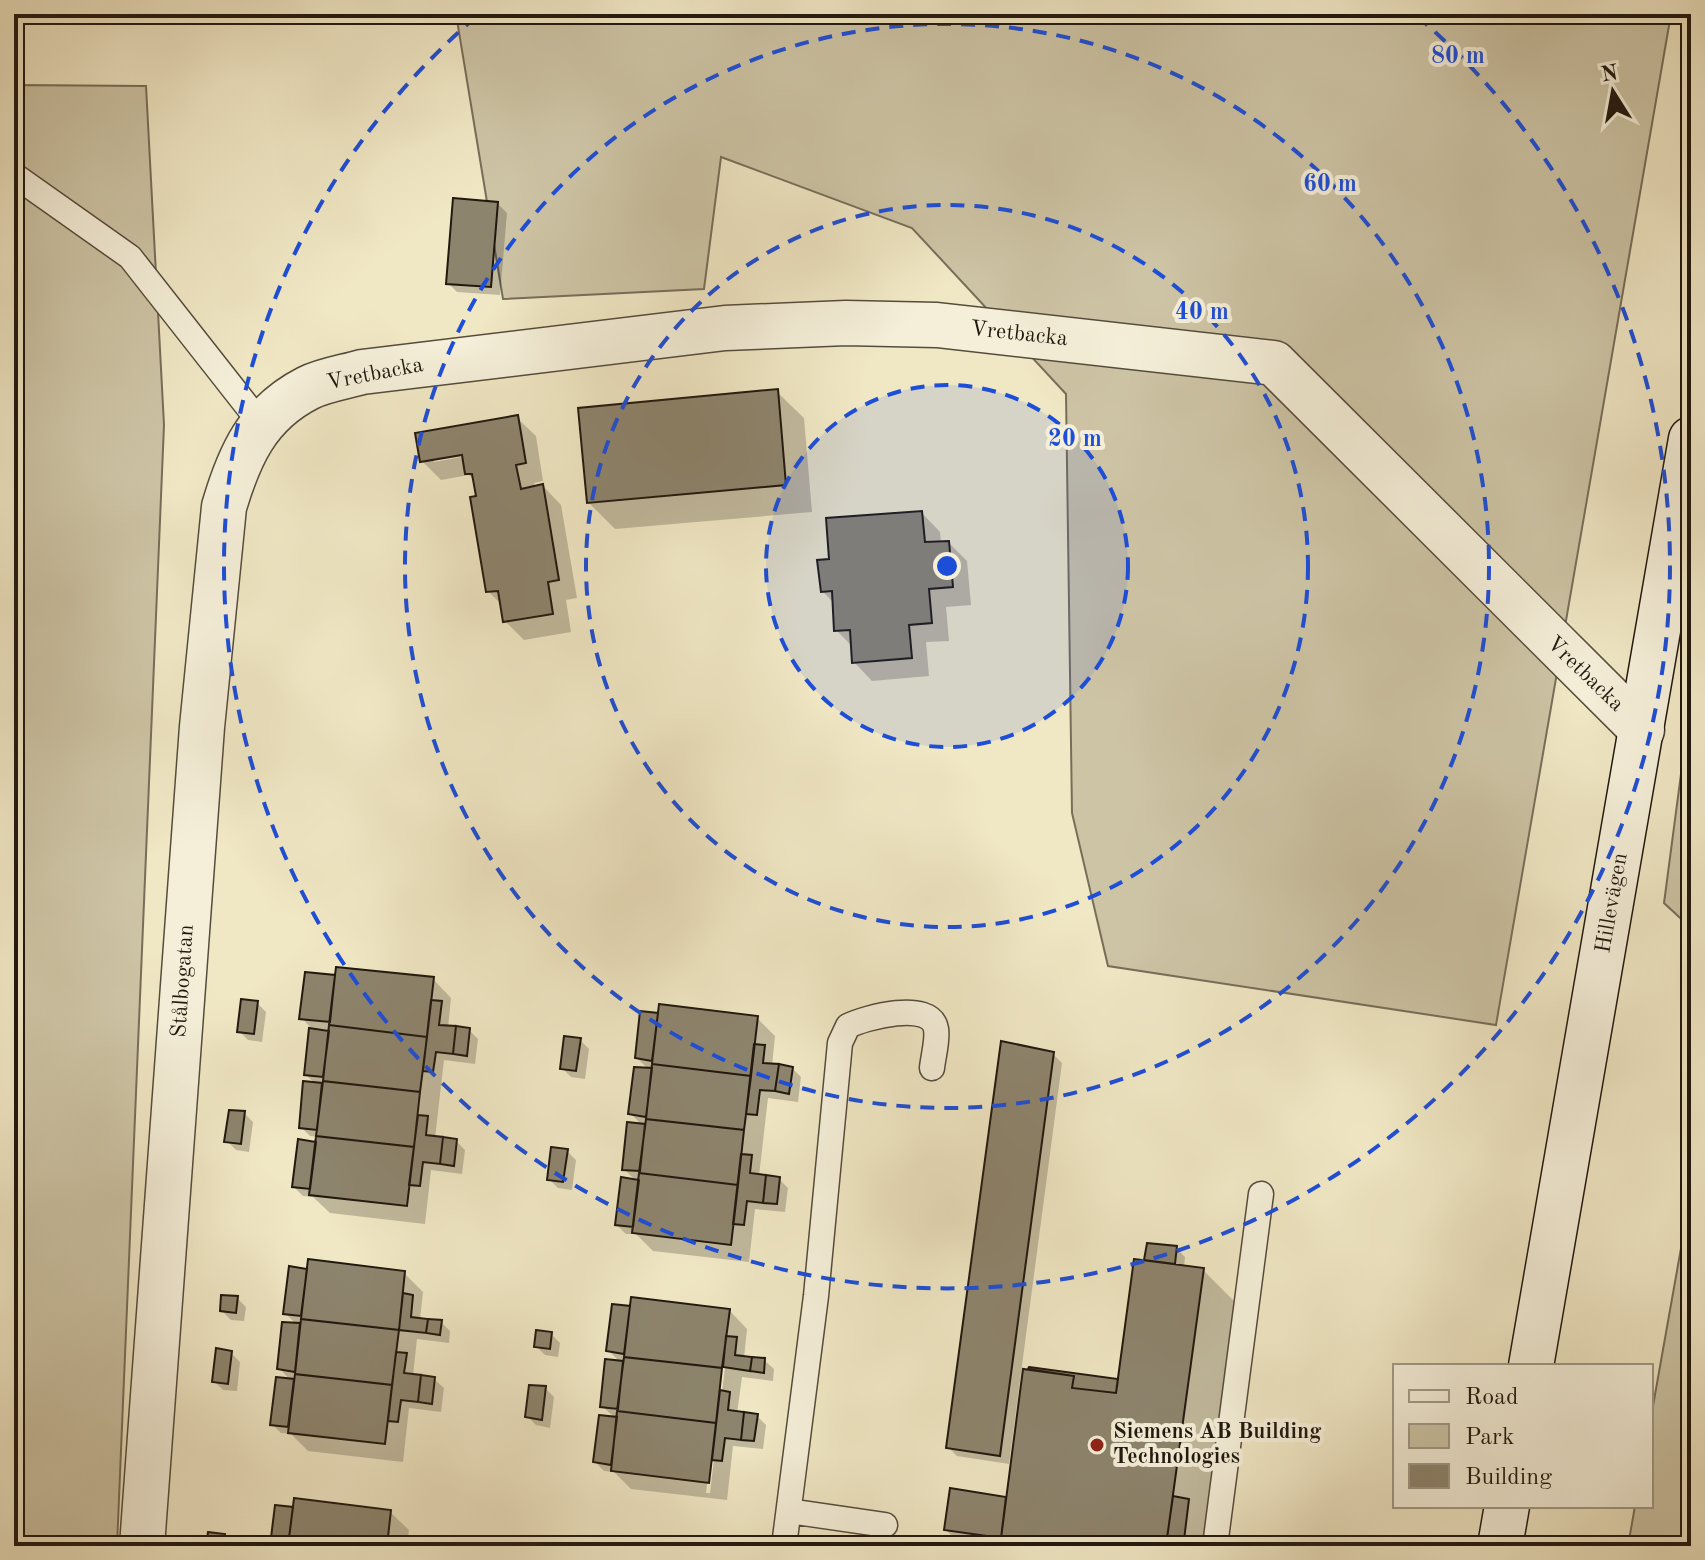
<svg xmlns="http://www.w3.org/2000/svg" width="1705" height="1560" font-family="'Old Standard TT',serif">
	<rect width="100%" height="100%" fill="#f0e7c4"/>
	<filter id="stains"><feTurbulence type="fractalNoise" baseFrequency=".0025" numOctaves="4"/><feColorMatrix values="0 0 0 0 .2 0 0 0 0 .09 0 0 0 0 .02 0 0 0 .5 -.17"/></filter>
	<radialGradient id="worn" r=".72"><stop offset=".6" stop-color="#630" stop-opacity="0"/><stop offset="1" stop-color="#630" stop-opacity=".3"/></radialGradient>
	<!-- green -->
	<path fill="#cdc4a5" stroke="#776e5a" stroke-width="2" d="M456,14H1671L1496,1025L1108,966L1072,813L1066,394L912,228L721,157L704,289L503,299Z
		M14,85L146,86L164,425L117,1546H14Z
		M1691,698V928L1664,903Z
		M1691,1192V1546H1628L1635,1506H1651V1417Z"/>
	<!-- shadow -->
	<path fill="#0003" fill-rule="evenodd" d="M498,204L507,213L500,295L457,292L448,283Z
		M777,392L804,418L812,512L615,529L588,502Z
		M517,418L536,436L543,481L534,483L535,488L543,486L561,505L577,598L566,600L571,632L524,640L505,621L502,605L488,591L475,481L469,475L441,480L422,461ZM472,451V455L434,462V458Z
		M922,513L940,532L941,543H949L967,561L971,605L946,607L949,641L926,642L929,676L872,681L854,662L853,647L836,630L835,604L823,592L831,561Z
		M307,974L433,979L451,998L448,1028L469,1030L478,1039L475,1064L444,1060L435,1138L456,1141L465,1150L462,1174L431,1170L425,1224L330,1213L313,1197L303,1196L294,1187L317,1144L318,1137L310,1136L301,1127L316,1084L306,1075L311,1028L302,1018Z
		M257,1003L266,1012L262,1042L248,1040L239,1031Z
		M642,1013L757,1018L775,1036L772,1066L792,1068L801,1077L798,1102L768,1098L759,1176L779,1179L788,1188L785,1212L755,1209L749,1262L653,1251L636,1234H626L617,1225L636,1181L624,1169L643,1126L630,1113L649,1070L637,1058Z
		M580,1040L589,1049L585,1079L571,1077L562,1068Z
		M1053,1054L1062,1063L1009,1464L957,1456L948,1447Z
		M244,1113L253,1122L249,1152L236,1150L227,1141Z
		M567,1151L576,1160L572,1190L558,1188L549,1179Z
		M1176,1248L1185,1257L1184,1267L1203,1270L1246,1313L1215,1546H1002L955,1539L946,1530L951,1491L1008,1499L1119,1383L1150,1263L1146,1259Z
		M290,1268L404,1273L423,1292L420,1320L441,1322L450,1331L449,1343L417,1339L413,1376L434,1379L444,1388L441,1412L409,1408L403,1462L308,1451L291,1434L281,1433L272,1424L291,1381L279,1368L297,1325L286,1314Z
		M237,1298L246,1307L244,1321L231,1320L222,1311Z
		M614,1306L729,1310L747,1329L744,1358L764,1360L774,1369L773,1381L742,1377L737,1414L757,1416L766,1425L763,1449L733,1446L727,1500L631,1489L614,1472L604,1471L595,1462L615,1418L602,1406L621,1363L608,1350ZM721,1363L725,1367L710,1493H706Z
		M551,1334L560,1343L558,1357L545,1355L536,1346Z
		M231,1353L240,1362L237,1391L223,1390L214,1381Z
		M545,1388L554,1397L550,1428L536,1425L527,1416Z
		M390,1512L409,1530L407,1546H272Z
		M224,1536L233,1546H208Z"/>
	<!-- building -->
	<path fill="#8d846d" stroke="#21180f" stroke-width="2" d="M453,198L498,202L491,287L446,284Z
		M778,389L786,485L587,503L578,408Z
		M518,415L526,463L516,465L521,489L543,484L559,580L548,582L553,614L503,622L498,591L486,592L470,497L476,496L472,474H465L462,455L420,462L415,433Z
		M922,511L925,542L949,541L953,587L929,589L932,623L909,625L912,658L852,663L850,630L834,631L832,591L821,592L817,560L829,559L826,518Z
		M336,967L434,977L427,1037L329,1025Z
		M305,972L335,975L330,1022L299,1019Z
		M241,999L258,1001L254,1034L237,1032Z
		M431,1000L442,1001L439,1025L456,1026L453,1054L436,1052L433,1072L423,1071Z
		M659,1004L758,1016L751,1076L652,1064Z
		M640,1011L658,1013L652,1061L635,1058Z
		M329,1025L427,1037L420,1092L323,1081Z
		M456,1026L470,1028L467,1056L453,1054Z
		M309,1028L329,1031L323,1077L304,1075Z
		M564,1036L581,1038L576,1071L560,1069Z
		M1001,1041L1054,1052L1000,1456L946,1448Z
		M754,1044L765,1045L763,1063L779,1064L775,1091L760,1090L757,1115L746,1114Z
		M652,1064L751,1076L744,1130L646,1119Z
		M779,1064L793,1067L789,1094L775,1091Z
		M634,1067L652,1068L646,1117L628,1114Z
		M303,1081L322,1083L317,1130L299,1128Z
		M323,1081L420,1092L414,1147L316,1136Z
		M229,1110L245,1111L241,1144L224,1142Z
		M418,1115L428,1116L426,1135L443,1137L440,1164L423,1162L420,1186L409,1185Z
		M646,1119L744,1130L738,1185L639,1173Z
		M627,1122L645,1124L640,1171L622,1170Z
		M316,1136L414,1147L407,1206L309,1195Z
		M443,1137L457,1139L454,1166L440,1164Z
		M298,1139L316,1142L310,1189L292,1187Z
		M551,1147L568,1149L563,1182L547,1180Z
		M741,1154L752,1155L750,1173L766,1175L763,1203L747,1201L744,1225L733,1224Z
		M639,1173L738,1185L731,1245L632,1233Z
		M766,1175L780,1177L777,1204L763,1203Z
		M621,1177L639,1180L633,1227L615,1225Z
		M1147,1243L1177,1246L1175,1264L1144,1260Z
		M308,1259L405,1271L399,1330L301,1319Z
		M1134,1259L1204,1268L1166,1546H1000L1023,1369L1074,1376L1072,1388L1116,1393Z
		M289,1266L307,1269L301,1316L283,1314Z
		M403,1293L413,1295L411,1317L428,1319L426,1333L399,1330Z
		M221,1295L238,1296L236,1313L220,1311Z
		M631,1297L730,1309L722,1368L624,1357Z
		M612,1304L630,1306L624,1354L606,1351Z
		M301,1319L399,1330L392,1385L295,1374Z
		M428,1319L442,1320L440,1335L426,1333Z
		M282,1322L300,1323L295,1372L277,1369Z
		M536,1330L552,1332L550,1349L534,1347Z
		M726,1336L737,1337L735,1355L752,1357L750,1371L723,1367Z
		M216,1348L232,1351L228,1384L212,1382Z
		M396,1352L407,1353L404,1373L421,1375L418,1402L401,1400L398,1422L388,1421Z
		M624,1357L722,1368L716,1423L617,1411Z
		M752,1357L765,1358L764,1373L750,1371Z
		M605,1359L623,1361L618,1409L600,1407Z
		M1029,1367L1118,1379L1116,1393L1072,1388L1074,1376L1028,1369Z
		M295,1374L392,1385L385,1444L288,1433Z
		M421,1375L435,1377L432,1404L418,1402Z
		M276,1377L294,1379L288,1427L270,1425Z
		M529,1385L546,1386L542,1420L525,1417Z
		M720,1390L730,1392L728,1410L744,1412L741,1440L725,1438L722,1461L712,1460Z
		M617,1411L716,1423L709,1483L611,1471Z
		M744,1412L758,1414L754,1441L741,1440Z
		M599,1415L617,1417L611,1465L593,1462Z
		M950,1488L1006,1497L1001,1538L944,1530Z
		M1173,1496L1189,1499L1184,1540L1167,1538Z
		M294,1498L391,1510L387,1546H288Z
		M275,1505L293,1507L288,1546H270Z
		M208,1532L225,1534L223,1546H206Z
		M617,1536L704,1546H616Z"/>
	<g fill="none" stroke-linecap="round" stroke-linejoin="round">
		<defs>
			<path id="lane" d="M14,175L130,257L262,425
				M789,1511L885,1525
				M784,1546L816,1296L840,1043L848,1026C864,1018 931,999 936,1029C938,1040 933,1057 932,1068
				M1215,1546L1261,1194"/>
			<path id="street" d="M142,1546L202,727L224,507C239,456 257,414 308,388C324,380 345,377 362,372L725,328L846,323L937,325L1274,363L1642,730"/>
			<path id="secondary" d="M1531,1366L1691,439
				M1500,1546L1507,1506"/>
		</defs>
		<!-- lane casing -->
		<use href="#lane" stroke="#554c3c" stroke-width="27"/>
		<!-- street casing -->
		<use href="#street" stroke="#554c3c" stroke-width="47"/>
		<!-- secondary casing -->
		<use href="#secondary" stroke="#21180f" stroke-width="47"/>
		<!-- lane -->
		<use href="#lane" stroke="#f5efd9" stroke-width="24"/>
		<!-- street -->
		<use href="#street" stroke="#f5efd9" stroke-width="44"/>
		<!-- secondary -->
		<use href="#secondary" stroke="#f5efd9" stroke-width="44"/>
	</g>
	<!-- distance rings -->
	<circle cx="947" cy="566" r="181" fill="#1d4ed8" fill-opacity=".12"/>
	<g fill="none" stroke="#1d4ed8" stroke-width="4" stroke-dasharray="14 10">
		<circle cx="947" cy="566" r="181"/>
		<circle cx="947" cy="566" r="361"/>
		<circle cx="947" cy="566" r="542"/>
		<path d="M1417 16A723 723 0 1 1 477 16"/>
	</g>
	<!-- markers -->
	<circle fill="#8f2418" stroke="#f5efd9" stroke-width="3" cx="1097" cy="1445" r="8"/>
	<g text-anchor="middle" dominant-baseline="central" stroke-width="8" stroke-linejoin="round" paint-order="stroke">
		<!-- street labels -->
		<g font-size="22" fill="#21180f" stroke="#f5efd9">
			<text transform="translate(1019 334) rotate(6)">Vretbacka</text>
			<text transform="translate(375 374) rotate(-11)">Vretbacka</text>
			<text transform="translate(1585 674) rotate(44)">Vretbacka</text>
			<text transform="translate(1612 903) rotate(-80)">Hillevägen</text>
			<text transform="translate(183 981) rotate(-86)">Stålbogatan</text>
		</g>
		<!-- poi labels -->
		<g font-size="22" font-weight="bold" fill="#21180f" stroke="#f5efd9" text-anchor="start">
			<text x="1113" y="1432">Siemens AB Building<tspan x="1113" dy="25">Technologies</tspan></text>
		</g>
	</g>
	<circle cx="947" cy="566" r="12" fill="#1d4ed8" stroke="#f5efd9" stroke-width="4"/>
	<g font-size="24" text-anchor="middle" font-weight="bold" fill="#1d4ed8" stroke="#f5efd9" stroke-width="8" stroke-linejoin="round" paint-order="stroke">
		<text x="1458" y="63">80 m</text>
		<text x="1330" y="191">60 m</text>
		<text x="1202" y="319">40 m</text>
		<text x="1075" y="446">20 m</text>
	</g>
	<!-- margin -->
	<rect width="1705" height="1560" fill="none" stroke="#f0e7c4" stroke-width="48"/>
	<rect x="16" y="16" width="1673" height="1528" fill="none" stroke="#21180f" stroke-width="4"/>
	<rect x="24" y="24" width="1657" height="1512" fill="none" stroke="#21180f" stroke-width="2"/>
	<!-- legend -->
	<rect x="1393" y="1364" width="260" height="144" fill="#f5efd9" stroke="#a09988" stroke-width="2"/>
	<rect x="1409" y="1390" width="40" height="12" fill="#f5efd9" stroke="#a09988" stroke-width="2"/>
	<text x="1465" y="1404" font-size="24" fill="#21180f">Road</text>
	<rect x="1409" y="1424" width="40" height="24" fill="#cdc4a5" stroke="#a09988" stroke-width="2"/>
	<text x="1465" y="1444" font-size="24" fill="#21180f">Park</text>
	<rect x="1409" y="1464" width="40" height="24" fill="#8d846d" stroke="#a09988" stroke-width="2"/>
	<text x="1465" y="1484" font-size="24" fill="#21180f">Building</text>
	<!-- north arrow -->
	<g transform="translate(1613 92) rotate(349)" stroke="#f5efd9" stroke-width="6" paint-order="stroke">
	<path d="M0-6L14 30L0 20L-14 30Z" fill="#21180f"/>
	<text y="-12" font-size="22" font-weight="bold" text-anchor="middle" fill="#21180f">N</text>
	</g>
	<rect width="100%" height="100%" filter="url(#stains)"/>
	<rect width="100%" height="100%" fill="url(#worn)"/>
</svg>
